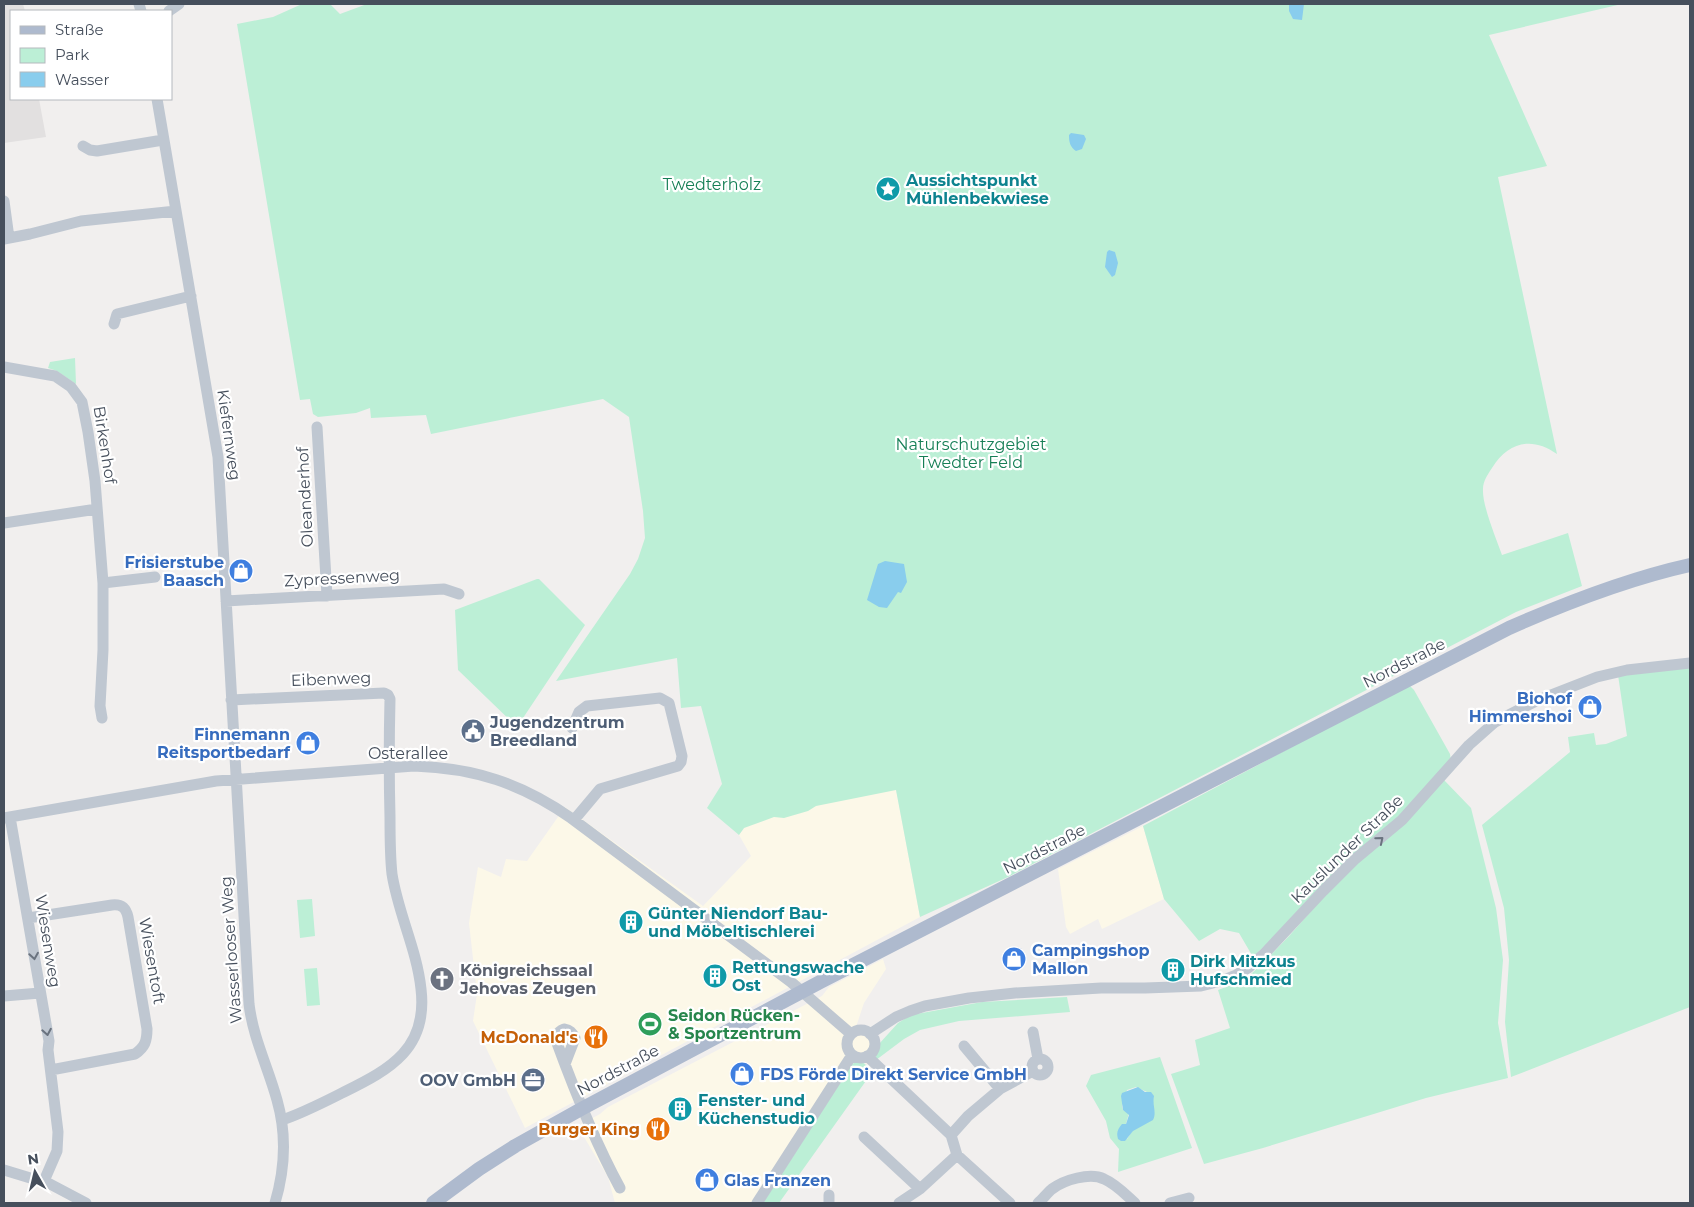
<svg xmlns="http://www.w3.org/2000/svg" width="1694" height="1207" font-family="Montserrat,sans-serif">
	<rect width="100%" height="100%" fill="#f1efee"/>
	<!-- commercial -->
	<path fill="#fcf8e8" d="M895,784L920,917L525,1128L473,1021L477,994L469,923L478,867L501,877L506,859L527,861L565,807L703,906L751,856L739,835L749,822Z
		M1143,826L1164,899L1102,929L1098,919L1070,934L1066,927L1058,869Z
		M883,959L886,969L864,1003L856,1027L871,1029L879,1044L875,1056L876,1060L871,1067L860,1060L763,1203H615L608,1177L581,1132L574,1128L600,1114L608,1107L822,996L829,987Z"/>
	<!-- education -->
	<path fill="#e2e0e0" d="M4,4H23L25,11H11V99H39L46,137L4,143Z"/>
	<!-- green -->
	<path fill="#bcefd6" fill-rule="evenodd" d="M302,4H330L340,14L367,4H1622L1489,35L1547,166L1498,177L1557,454C1532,436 1508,442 1492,468C1488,474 1483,481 1483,489C1482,505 1496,538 1502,555L1568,533L1582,586L1516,612L1008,877L920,917L896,790L816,806L808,811L784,818L774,817L744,828L739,835L707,808L722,784L701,706L681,708L677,658L556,681L630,574L638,559L645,538L643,511L629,417L603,399L431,434L426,415L371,418L370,408L356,413L318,417L313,414L310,399L300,400L237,24L273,17Z
		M75,358L76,384L57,371L48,368L50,362Z
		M537,579H539L585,625L517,727L458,670L455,610Z
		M1690,667V1007L1511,1077L1505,1022L1509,960L1504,908L1482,825L1570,752L1568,737L1594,733L1596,745L1606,744L1627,736L1618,675Z
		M1410,686L1414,690L1450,754L1451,761L1401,816L1253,957L1239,933L1220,929L1199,941L1164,899L1143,826L1405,687Z
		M1444,780L1471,808L1496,908L1503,960L1498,1023L1508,1078L1426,1098L1263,1148L1204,1164L1171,1074L1200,1065L1195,1040L1230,1028L1218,990L1244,980L1260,966L1290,935L1327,893Z
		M312,899L315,936L300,938L297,900Z
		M317,968L320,1005L307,1006L304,969Z
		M1067,997L1070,1012L959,1021L920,1030L904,1039L876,1060L875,1056L879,1044L898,1023L911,1015L982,1002Z
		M1160,1057L1192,1148L1118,1172L1119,1149L1110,1138L1106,1121L1086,1086L1091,1075ZM1136,1087L1147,1092L1152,1103L1141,1126L1133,1130L1127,1139L1122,1124H1126L1129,1113L1123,1110L1122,1106L1127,1090Z
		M860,1060L873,1071L779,1203H763L852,1064Z"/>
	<!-- water -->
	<path fill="#89cded" d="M1289,4H1304L1302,20L1293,19L1289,11Z
		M1071,133L1084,135L1086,139L1082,149L1076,151C1070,147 1069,142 1069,135Z
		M1109,250L1115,252L1118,263L1115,275L1112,277L1105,267L1107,252Z
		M885,561L904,564L907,582L901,593L898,592L887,608L879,607L867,600L878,564Z
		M1138,1087L1145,1092H1151L1154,1096C1152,1105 1157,1112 1153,1120L1133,1131L1125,1141H1121L1118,1139C1116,1132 1118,1129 1122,1124H1126L1129,1115L1123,1110L1121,1096L1122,1093Z"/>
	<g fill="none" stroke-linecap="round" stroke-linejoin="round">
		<!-- minor -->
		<path stroke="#bfc7d1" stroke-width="11" d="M139,4L141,11
			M169,11L179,4
			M157,99L218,457L249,1004C253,1038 268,1067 277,1100C287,1135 285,1169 275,1203
			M83,146L90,150L97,151L163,140
			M4,201L9,238
			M4,239L30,234L81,221L176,211
			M114,324L117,314L191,296
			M4,367L55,376L71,387L82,402L88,432L95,481L103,583V650L100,706L102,718
			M317,427L327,596
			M4,523L97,509
			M103,583L155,577
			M226,601L444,589L459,594
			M231,700L384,693L388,695L390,699C389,739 389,778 390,817C390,836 390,856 392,874C398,913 417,950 421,989C428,1048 391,1069 344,1092C324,1102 303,1113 282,1120
			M572,728L579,712L587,706L660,698L669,703L682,756L681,762L678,766L600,789L574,820
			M10,817L49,1041L48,1050L58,1132L57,1151L44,1181
			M4,818L216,781L414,766C474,768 521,783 571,818L791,982L851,1034
			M28,918L112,905C122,904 126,908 128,917L147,1029C147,1041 145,1047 135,1054L51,1070
			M4,996L40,993
			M847 1044a14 14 0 1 1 28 0a14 14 0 1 1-28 0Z
			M1033,1032L1038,1059
			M870,1034L896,1017L910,1011L925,1006L969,998L1015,993L1101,988H1145L1201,986L1221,981L1236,975L1248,968L1264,954L1323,891L1354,860L1402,820L1469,745L1495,722L1538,700L1597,677L1627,670L1690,663
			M964,1046L1000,1089
			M867,1056L951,1135L957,1155L1010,1203
			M1032 1067a8 8 0 1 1 16 0a8 8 0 1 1-16 0Z
			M565,1064L575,1038C572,1032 570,1030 564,1029C557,1032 556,1035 557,1043C575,1092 595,1142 620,1188
			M951,1135L968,1116L1000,1089L1033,1071
			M864,1137L920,1189
			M4,1170L50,1184L86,1203
			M757,1203L852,1055
			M829,1203V1195
			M899,1203L920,1189L957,1155
			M1038,1203C1043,1199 1047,1193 1052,1189C1064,1180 1090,1172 1104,1179C1116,1184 1126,1195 1135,1203
			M1170,1203L1189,1198"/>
		<!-- major -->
		<path stroke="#aebace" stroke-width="14" d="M433,1203L479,1169L515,1146L583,1108L822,981L1509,628C1568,602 1627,579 1690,565"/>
	</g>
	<!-- one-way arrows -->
	<defs><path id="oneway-chevron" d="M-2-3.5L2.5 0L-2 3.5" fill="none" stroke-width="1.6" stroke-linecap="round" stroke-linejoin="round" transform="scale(1.25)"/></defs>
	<g stroke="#6a737f">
		<use href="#oneway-chevron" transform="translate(1380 840) rotate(-40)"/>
		<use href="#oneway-chevron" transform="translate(34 956) rotate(81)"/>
		<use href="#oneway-chevron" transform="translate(47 1032) rotate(80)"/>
	</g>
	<!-- icons -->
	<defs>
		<symbol id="sight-disc" viewBox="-11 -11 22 22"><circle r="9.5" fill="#0f9aa8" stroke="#fff"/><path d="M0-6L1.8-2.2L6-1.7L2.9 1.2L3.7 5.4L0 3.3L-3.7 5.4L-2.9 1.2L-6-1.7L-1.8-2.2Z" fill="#fff"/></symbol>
		<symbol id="shop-disc" viewBox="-11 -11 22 22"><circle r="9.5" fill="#3f7fe0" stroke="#fff"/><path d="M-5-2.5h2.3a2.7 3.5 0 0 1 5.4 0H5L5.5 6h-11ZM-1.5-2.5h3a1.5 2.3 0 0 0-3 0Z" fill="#fff"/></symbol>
		<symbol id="civic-disc" viewBox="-11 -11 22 22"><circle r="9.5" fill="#5c6f8a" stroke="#fff"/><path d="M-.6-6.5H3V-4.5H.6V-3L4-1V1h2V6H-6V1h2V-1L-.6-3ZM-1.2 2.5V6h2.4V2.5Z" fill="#fff"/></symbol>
		<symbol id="building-disc" viewBox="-11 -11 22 22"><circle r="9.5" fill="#0f9aa8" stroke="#fff"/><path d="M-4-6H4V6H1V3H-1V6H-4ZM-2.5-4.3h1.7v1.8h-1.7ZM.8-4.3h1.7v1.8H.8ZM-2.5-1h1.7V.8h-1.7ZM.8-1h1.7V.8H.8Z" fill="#fff"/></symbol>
		<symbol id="church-disc" viewBox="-11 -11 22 22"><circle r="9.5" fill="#6b7280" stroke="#fff"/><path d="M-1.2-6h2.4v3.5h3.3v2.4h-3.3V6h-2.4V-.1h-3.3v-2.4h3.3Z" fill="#fff"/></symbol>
		<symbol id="stadium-disc" viewBox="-11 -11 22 22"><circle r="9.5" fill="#2e9e5b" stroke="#fff"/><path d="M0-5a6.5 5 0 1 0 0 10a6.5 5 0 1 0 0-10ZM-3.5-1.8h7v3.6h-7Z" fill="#fff"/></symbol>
		<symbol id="restaurant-disc" viewBox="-11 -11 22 22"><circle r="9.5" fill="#e8710a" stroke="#fff"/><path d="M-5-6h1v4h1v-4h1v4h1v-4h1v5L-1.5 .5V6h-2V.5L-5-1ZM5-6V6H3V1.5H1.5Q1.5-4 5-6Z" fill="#fff"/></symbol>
		<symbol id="office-disc" viewBox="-11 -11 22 22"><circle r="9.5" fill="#5c6f8a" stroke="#fff"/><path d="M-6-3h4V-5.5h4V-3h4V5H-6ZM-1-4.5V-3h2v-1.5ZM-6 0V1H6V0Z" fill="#fff"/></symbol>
	</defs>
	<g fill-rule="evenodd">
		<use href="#sight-disc" x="874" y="175" width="28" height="28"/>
		<use href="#shop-disc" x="227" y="557" width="28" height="28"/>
		<use href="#shop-disc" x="1576" y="693" width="28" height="28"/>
		<use href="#civic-disc" x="459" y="717" width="28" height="28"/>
		<use href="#shop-disc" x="294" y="729" width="28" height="28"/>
		<use href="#building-disc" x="617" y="908" width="28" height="28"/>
		<use href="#shop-disc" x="1000" y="945" width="28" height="28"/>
		<use href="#building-disc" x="1159" y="956" width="28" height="28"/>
		<use href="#building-disc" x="701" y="962" width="28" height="28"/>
		<use href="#church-disc" x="428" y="965" width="28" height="28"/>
		<use href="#stadium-disc" x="636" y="1010" width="28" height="28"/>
		<use href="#restaurant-disc" x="582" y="1023" width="28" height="28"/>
		<use href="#shop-disc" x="728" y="1060" width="28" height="28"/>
		<use href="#office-disc" x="519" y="1066" width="28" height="28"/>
		<use href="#building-disc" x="666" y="1095" width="28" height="28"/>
		<use href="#restaurant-disc" x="644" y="1115" width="28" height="28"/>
		<use href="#shop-disc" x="693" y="1166" width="28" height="28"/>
	</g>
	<g text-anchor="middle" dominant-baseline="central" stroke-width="4.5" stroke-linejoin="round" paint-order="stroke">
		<!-- culture labels -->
		<g font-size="16" font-weight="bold" fill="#0d838f" stroke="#fff" text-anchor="start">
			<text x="906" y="180">Aussichtspunkt<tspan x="906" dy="18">Mühlenbekwiese</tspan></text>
			<text x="648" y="913">Günter Niendorf Bau-<tspan x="648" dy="18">und Möbeltischlerei</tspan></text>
			<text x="1190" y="961">Dirk Mitzkus<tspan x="1190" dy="18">Hufschmied</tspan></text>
			<text x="732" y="967">Rettungswache<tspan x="732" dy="18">Ost</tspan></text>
			<text x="698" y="1100">Fenster- und<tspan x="698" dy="18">Küchenstudio</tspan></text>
		</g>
		<!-- park labels -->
		<g font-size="16" fill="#167f56" stroke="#fff">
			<text x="712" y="184">Twedterholz</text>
			<text x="971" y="444">Naturschutzgebiet<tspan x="971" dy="18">Twedter Feld</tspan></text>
		</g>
		<!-- street labels -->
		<g font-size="16" fill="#464f5c" stroke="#fff">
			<text transform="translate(229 435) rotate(82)">Kiefernweg</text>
			<text transform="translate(105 445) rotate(81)">Birkenhof</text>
			<text transform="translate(305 497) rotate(-93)">Oleanderhof</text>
			<text transform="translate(342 578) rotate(-3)">Zypressenweg</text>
			<text transform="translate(1404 663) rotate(-27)">Nordstraße</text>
			<text transform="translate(331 679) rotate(-2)">Eibenweg</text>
			<text x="408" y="753">Osterallee</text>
			<text transform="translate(1044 849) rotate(-27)">Nordstraße</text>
			<text transform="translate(1347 849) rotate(-44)">Kauslunder Straße</text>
			<text transform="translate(48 941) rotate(81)">Wiesenweg</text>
			<text transform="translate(231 950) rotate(-94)">Wasserlooser Weg</text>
			<text transform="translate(152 961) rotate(80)">Wiesentoft</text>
			<text transform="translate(618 1070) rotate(-28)">Nordstraße</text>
		</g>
		<!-- shop labels -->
		<g font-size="16" font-weight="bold" fill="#366cbe" stroke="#fff" text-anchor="end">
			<text x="224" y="562">Frisierstube<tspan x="224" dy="18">Baasch</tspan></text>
			<text x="1572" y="698">Biohof<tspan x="1572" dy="18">Himmershoi</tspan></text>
			<text x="290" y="734">Finnemann<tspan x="290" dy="18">Reitsportbedarf</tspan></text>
			<text x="1032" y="950" text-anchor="start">Campingshop<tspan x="1032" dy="18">Mallon</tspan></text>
			<text x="760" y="1074" text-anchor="start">FDS Förde Direkt Service GmbH</text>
			<text x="724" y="1180" text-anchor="start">Glas Franzen</text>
		</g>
		<!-- service labels -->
		<g font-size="16" font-weight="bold" fill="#4e5e75" stroke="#fff" text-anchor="start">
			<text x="490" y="722">Jugendzentrum<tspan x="490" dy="18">Breedland</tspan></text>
			<text x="516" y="1080" text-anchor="end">OOV GmbH</text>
		</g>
		<!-- worship labels -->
		<g font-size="16" font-weight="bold" fill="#5b616d" stroke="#fff" text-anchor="start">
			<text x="460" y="970">Königreichssaal<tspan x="460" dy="18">Jehovas Zeugen</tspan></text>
		</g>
		<!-- leisure labels -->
		<g font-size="16" font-weight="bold" fill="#27864d" stroke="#fff" text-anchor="start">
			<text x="668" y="1015">Seidon Rücken-<tspan x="668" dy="18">&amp; Sportzentrum</tspan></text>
		</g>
		<!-- food labels -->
		<g font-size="16" font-weight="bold" fill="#c56008" stroke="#fff" text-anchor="end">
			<text x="578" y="1037">McDonald's</text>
			<text x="640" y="1129">Burger King</text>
		</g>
	</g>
	<!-- border -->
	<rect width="1694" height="1207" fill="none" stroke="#464f5c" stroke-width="10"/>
	<!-- legend -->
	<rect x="10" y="10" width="162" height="90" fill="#ffffff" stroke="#b5b9be"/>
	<rect x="20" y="26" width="25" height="8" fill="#aebace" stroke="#b5b9be"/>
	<text x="55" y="35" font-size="15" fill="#464f5c">Straße</text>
	<rect x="20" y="48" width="25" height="15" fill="#bcefd6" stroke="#b5b9be"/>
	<text x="55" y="60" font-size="15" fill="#464f5c">Park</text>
	<rect x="20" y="72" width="25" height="15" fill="#89cded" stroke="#b5b9be"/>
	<text x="55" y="85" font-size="15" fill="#464f5c">Wasser</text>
	<!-- north arrow -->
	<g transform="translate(35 1172) rotate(352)" stroke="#ffffff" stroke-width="4" paint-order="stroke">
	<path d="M0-4L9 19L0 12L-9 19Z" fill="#464f5c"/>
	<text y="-8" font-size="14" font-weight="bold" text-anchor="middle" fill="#464f5c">N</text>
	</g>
</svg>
